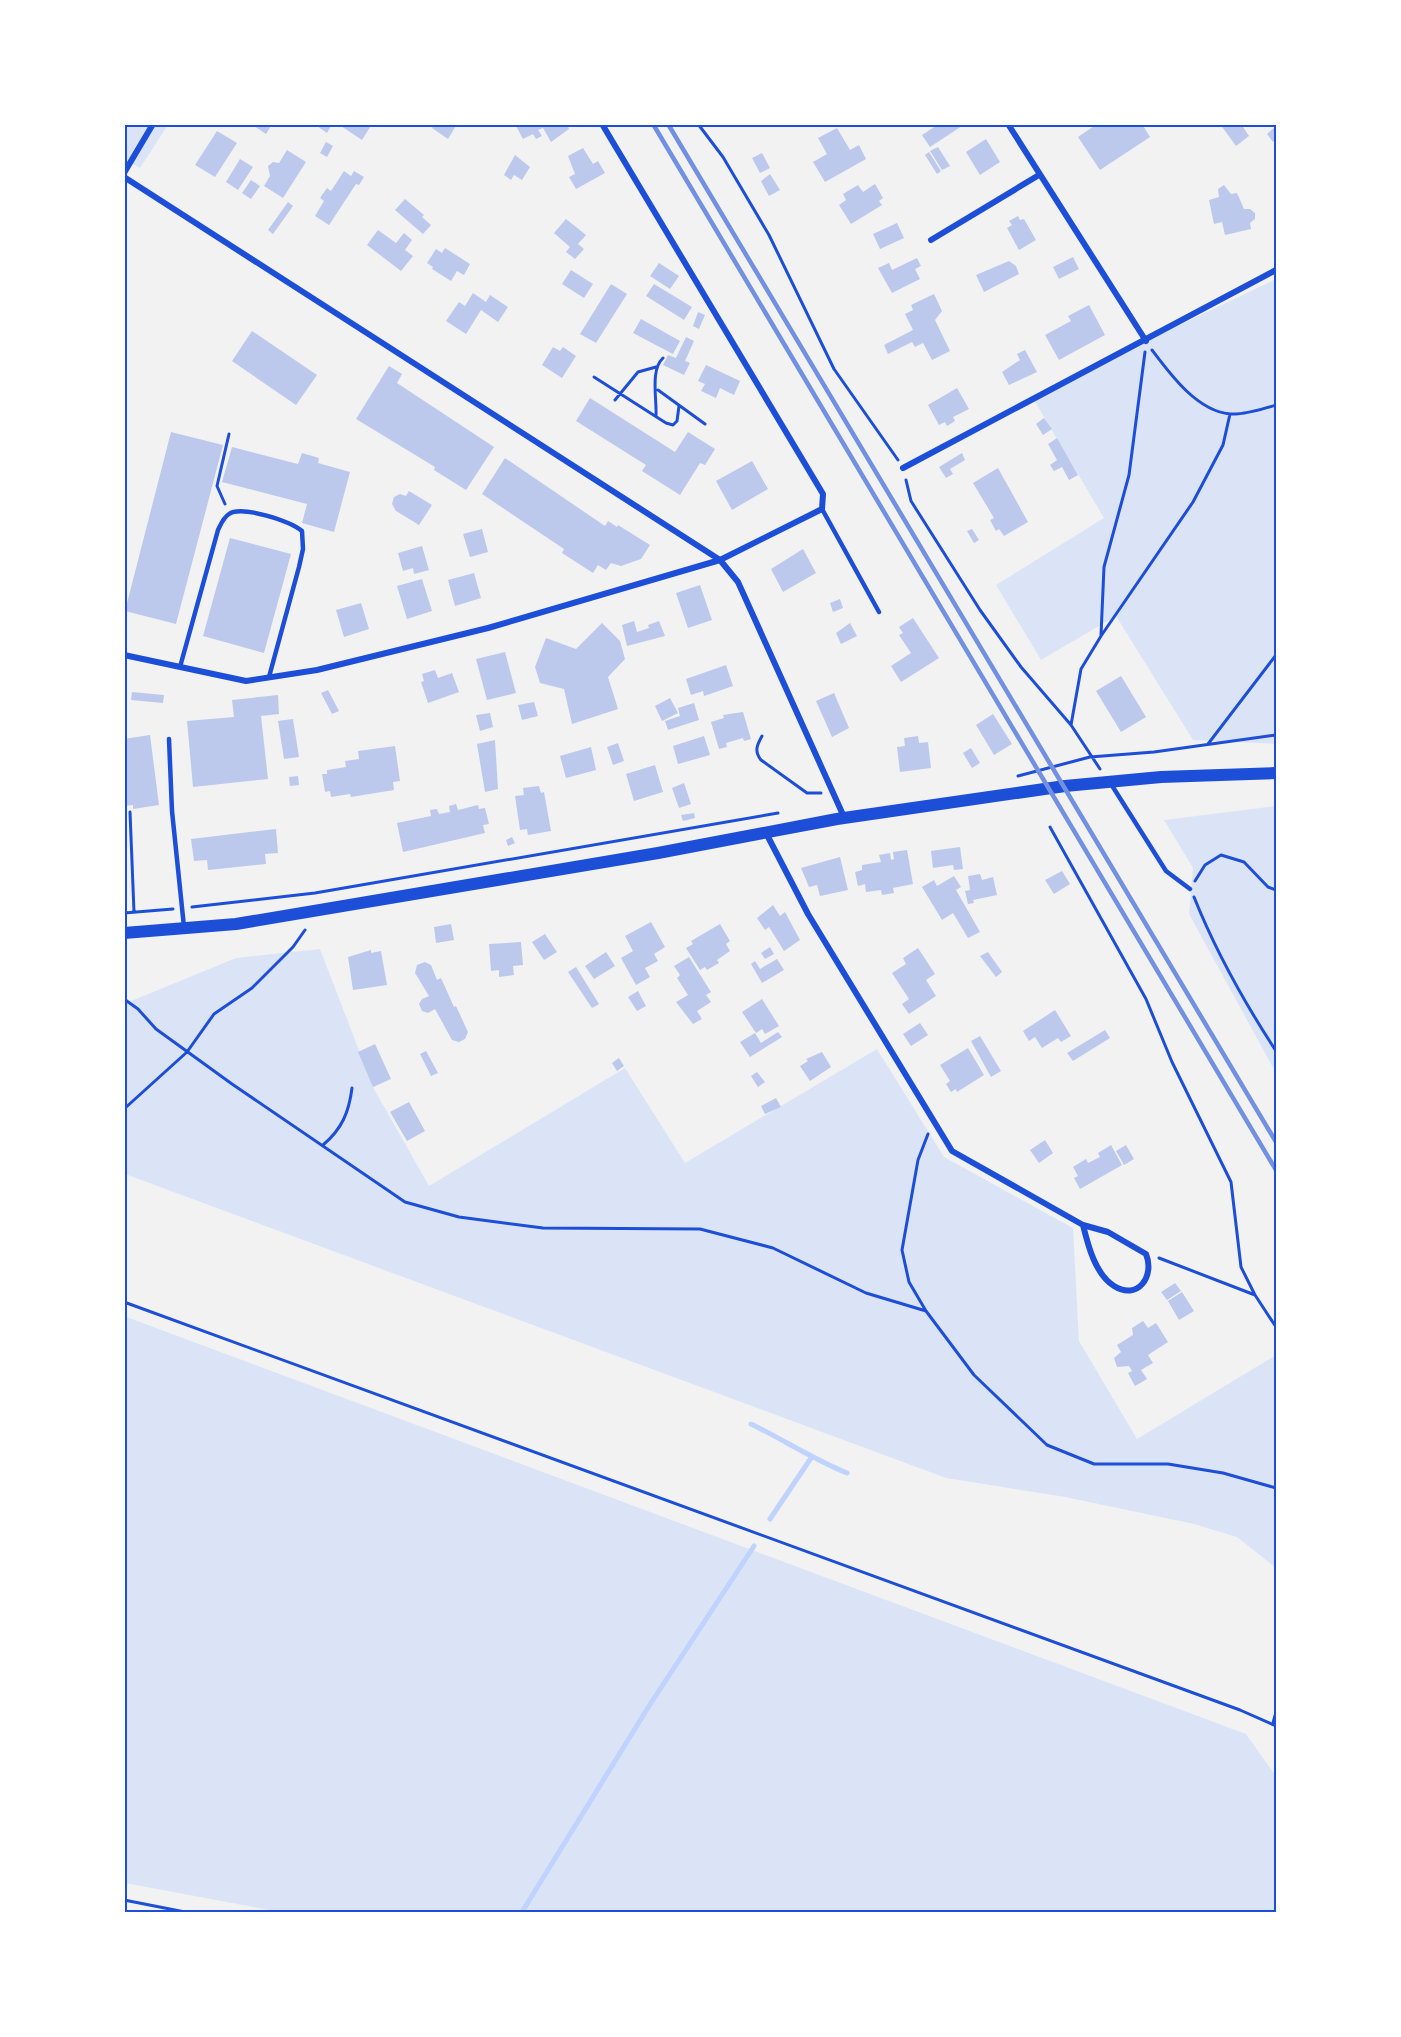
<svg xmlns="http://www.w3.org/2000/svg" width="1401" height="2037" font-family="Overpass,sans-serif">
	<rect width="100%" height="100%" fill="#f2f2f2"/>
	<!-- green -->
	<path fill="#dbe4f7" d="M124,125H168L140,168L125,159Z
		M1276,279V744L1193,740L1116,616L1041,660L996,585L1104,518L1034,400L1146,341Z
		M1276,806V1073L1189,914L1193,868L1164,820Z
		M320,949L374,1089L429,1186L625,1068L685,1163L877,1049L944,1157L1073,1228L1079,1341L1137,1439L1276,1355V1568L1237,1537L1194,1524L1065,1497L946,1478L125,1174L124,1004L236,958Z
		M124,1316L1246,1734L1276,1776V1912H280L125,1883Z"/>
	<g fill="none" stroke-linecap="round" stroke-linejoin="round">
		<!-- stream -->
		<path stroke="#bfd3fe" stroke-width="5" d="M751,1424C784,1440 813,1459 847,1473
			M770,1519L811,1458
			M522,1912L649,1706L754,1546"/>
	</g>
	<!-- building -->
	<path fill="#bdc9ec" d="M251,124H272L266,134Z
		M314,124H332L327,133Z
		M338,124H372L362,140Z
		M434,124H457L448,139L432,128Z
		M515,124H567L569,129L551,142L543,128L538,130L542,136L536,139L533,134L523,139Z
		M939,124H965L930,147L922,135Z
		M1097,124H1142L1150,137L1100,170L1078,137Z
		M1220,124H1241L1249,136L1236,146Z
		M1276,126V139L1273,142L1267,134Z
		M837,128L850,150L859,145L866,159L825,182L813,162L827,154L818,138Z
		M217,131L237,143L215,177L195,165Z
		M986,139L1000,162L980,175L966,152Z
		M326,142L333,146L327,157L320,153Z
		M938,147L950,166L942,170L930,151Z
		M583,148L593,164L598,161L605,173L576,189L569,177L575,174L568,156Z
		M287,150L306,162L283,198L264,186L270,176L268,166L273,162L279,163Z
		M929,152L941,171L937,174L925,155Z
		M762,153L770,168L760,173L752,158Z
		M515,155L530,167L522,180L514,175L511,180L504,175Z
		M240,159L253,167L238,190L226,182Z
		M344,171L351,176L354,171L364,177L359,185L356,184L329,225L315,216L324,201L320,198L327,188L331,191Z
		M770,174L780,190L769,196L761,181Z
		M251,180L260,186L251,199L242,193Z
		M875,184L883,198L879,201L882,205L851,224L839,205L846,200L843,194L858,185L863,192Z
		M1224,185L1231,194L1237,193L1244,209H1250L1255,213V219L1250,223L1251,229L1225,235L1222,222L1214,224L1209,200L1219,197L1218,189Z
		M405,199L424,215L422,217L431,225L423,234L395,210Z
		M288,202L293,206L273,234L268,230Z
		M1018,216L1020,220L1024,219L1036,240L1019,250L1007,228L1012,225L1009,221Z
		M566,219L586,235L578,244L584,249L575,259L566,252L570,247L554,233Z
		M897,223L904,238L880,249L873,234Z
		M378,230L396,243L404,233L412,240L405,250L413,256L401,271L367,245Z
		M445,248L470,264L464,275L457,271L451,281L432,269L433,267L427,263L436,249L442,253Z
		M1073,257L1079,269L1059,279L1053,267Z
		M917,258L921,266L915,269L920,279L892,293L878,268L889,263L892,270Z
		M1009,261L1016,266L1019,274L984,292L976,275Z
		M659,263L679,276L670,289L650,276Z
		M571,270L593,284L584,298L562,284Z
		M611,284L627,294L596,343L580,334Z
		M654,284L692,307L684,320L646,296Z
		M473,293L486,302L490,295L508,307L498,322L481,310L466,334L446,321L459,302L465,306Z
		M934,294L942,311L935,320L950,351L932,360L923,343L915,347L912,342L888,354L884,345L913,330L905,314L913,310L911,305Z
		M1089,305L1105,335L1059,360L1045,335L1071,321L1068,316Z
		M698,312L705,315L699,329L693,326Z
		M641,319L680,341L673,354L633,333Z
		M252,331L317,375L296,405L232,361Z
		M686,337L694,341L685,361L690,363L684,375L663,365L668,355L676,358Z
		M553,347L560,351L563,347L576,356L562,378L542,365Z
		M1025,350L1037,372L1009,385L1002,372L1020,360L1017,354Z
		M706,365L740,381L734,395L720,388L716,398L701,391L705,384L698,381Z
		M389,366L402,374L397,383L494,447L466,490L434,470L435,467L356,419Z
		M957,388L969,409L953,417L955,421L947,426L945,422L939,425L928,405Z
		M590,398L675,452L688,432L715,449L705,465L700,463L680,495L642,471L646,465L576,421Z
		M1044,418L1052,429L1043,435L1036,424Z
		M171,432L223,445L176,624L125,611Z
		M1057,438L1078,475L1069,480L1062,467L1054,471L1050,465L1057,460L1048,444Z
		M232,447L298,464L302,453L319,458L318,463L350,472L334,532L302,523L307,504L222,482Z
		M962,453L965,460L950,469L953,474L946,478L939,467Z
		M505,458L605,526L608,521L617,527L618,525L650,545L641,559L621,566L611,563L606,570L598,565L593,573L562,553L564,549L482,494Z
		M752,461L768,489L732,510L716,481Z
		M998,468L1028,522L1004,536L999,529L996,531L990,520L994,518L973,483Z
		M409,491L432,505L419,525L396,511L392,504L394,497L400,494L406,496Z
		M482,529L488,552L470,557L463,534Z
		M972,529L979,540L974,543L967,531Z
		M230,538L291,554L264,653L203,636Z
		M422,546L429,570L414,574L413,568L403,571L398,553Z
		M803,549L816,573L783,592L771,569Z
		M474,573L481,598L455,606L448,580Z
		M422,579L432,611L407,619L397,586Z
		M700,585L712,620L688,628L676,593Z
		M840,599L843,608L833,612L830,603Z
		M361,603L369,629L344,637L336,610Z
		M913,618L939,658L901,682L891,666L911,653L899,635L903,633L899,627Z
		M634,621L637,632L649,628L648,625L659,621L665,636L627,646L622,625Z
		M602,623L620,641L625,659L608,677L618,709L572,724L564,689L540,683L535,667L546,638L576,649Z
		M850,623L857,636L841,644L836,633Z
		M505,652L516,693L487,700L476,659Z
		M726,665L733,686L704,696L703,691L691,695L686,679Z
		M435,670L438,678L452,673L459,692L428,703L421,682L424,681L422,674Z
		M1121,676L1146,717L1121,732L1096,691Z
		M328,690L339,711L332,714L321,693Z
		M132,692L164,695L163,703L131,700Z
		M834,693L849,728L832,737L816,701Z
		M278,695L279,714L261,716L268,779L193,787L187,721L234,717L232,700Z
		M670,698L678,713L662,721L655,706Z
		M534,702L538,716L522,720L518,705Z
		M694,703L699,720L668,730L665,721L680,716L678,708Z
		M743,712L751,739L744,741L743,738L726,743L727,747L719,749L711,722L724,718L723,715Z
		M490,713L493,727L480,731L476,715Z
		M993,714L1012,744L994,755L976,725Z
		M293,719L299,757L284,759L278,721Z
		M150,735L159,805L133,809V805L124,806V739Z
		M704,736L710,755L678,764L673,746Z
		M918,736L919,743L928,742L931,768L900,772L897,747L905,746L904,738Z
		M495,740L498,789L485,792L477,744Z
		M618,743L624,761L613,765L607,747Z
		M395,746L400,781L393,782L394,790L351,797L350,794L331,797L330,791L325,792L322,774H327V770L346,767L345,761L359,759L358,751Z
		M591,747L596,770L566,778L560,756Z
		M971,748L980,763L972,768L963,753Z
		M655,765L663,792L634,801L626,774Z
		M298,776L299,785L290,786L289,777Z
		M684,783L691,804L679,808L672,788Z
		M539,786L541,793L544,792L551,831L528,835L527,829L520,830L515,796L524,795L523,788Z
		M456,804L458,810L478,805L479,809L485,808L489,824L483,825L485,833L403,852L397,823L431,816L430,810L437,809L439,814L450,812L449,806Z
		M694,813L695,818L683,821L681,815Z
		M276,829L278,853L265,854L266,864L208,870L207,860L194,861L191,839Z
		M512,837L515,843L508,846L506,840Z
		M960,847L963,869L954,870L953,865L933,868L931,851Z
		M907,850L913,884L893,888L894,893L882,895L881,890L866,892L865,884L858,886L855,872L862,870V865L881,862L879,855L890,853L891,860L894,859L893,852Z
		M840,857L848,890L820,896L817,885L809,887L801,868Z
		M1062,871L1070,884L1054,894L1045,880Z
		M980,874L982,880L993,877L997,895L973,900L974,903L968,904L965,891L970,890L968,876Z
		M954,876L961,887L956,890L980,932L968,938L953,913L942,920L922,887L934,880L937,886Z
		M773,905L780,916L785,912L800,940L784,951L769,927L765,930L757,918Z
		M651,922L665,947L654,954L658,961L645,968L650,977L636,985L621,958L633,951L625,936Z
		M451,924L454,940L436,943L434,927Z
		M720,924L730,941L726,944L730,951L717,960L719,963L707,970L705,967L700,970L686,948L693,944L691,941Z
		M545,934L557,952L544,960L532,942Z
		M521,942L523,965L513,966L514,975L499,977V970L491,971L489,944Z
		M770,947L774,954L765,959L761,953Z
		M918,948L935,974L926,980L936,996L909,1014L902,1004L909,999L892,973L906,964L903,958Z
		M371,950V953L381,951L387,985L353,990L348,957Z
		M606,952L615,966L594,979L585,966Z
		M988,952L1002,972L996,977L980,956Z
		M689,957L711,992L706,995L711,1002L697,1011L702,1019L693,1024L676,1002L688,995L677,978L680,975L674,966Z
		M777,959L784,970L762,983L751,964L755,961L760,969Z
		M425,962L431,965L437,980L441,978L454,1007L456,1006L468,1032L465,1039L459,1042L452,1040L435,1009L428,1013L422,1011L419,1004L422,999L429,996L415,973L417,965Z
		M576,967L599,1004L592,1008L568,972Z
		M638,991L646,1006L637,1011L628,997Z
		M762,999L779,1026L765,1034L762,1029L756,1033L742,1012Z
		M1055,1010L1071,1036L1061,1042L1058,1038L1042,1048L1035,1037L1029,1041L1023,1031Z
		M920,1023L928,1035L911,1046L903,1034Z
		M1105,1030L1110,1038L1073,1061L1067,1053Z
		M778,1032L782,1037L750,1057L740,1042L755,1033L761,1043Z
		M980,1036L1001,1071L991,1077L971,1041Z
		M375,1044L391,1079L373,1087L358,1052Z
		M968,1048L984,1075L957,1092L956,1089L951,1092L946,1084L950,1081L940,1065Z
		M426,1051L438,1073L431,1076L420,1054Z
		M822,1052L831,1067L810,1081L800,1066L808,1061L806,1059Z
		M619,1058L624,1066L617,1071L612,1063Z
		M757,1072L765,1082L758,1087L751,1076Z
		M776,1098L781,1107L765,1114L761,1106Z
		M409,1102L425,1131L407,1141L390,1112Z
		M1045,1140L1053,1153L1039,1163L1030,1150Z
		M1111,1145L1122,1165L1080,1189L1074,1178L1078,1176L1073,1167L1086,1159L1088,1163L1100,1157L1098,1153Z
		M1126,1145L1134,1159L1124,1165L1116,1151Z
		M1175,1283L1181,1291L1167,1300L1161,1292Z
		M1182,1292L1194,1311L1179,1320L1168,1301Z
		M1143,1321L1148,1328L1156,1323L1168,1342L1148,1355L1153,1363L1141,1370L1147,1379L1135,1386L1128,1373L1132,1371L1129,1366L1117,1367L1114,1358L1121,1352L1117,1345L1133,1335L1132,1328Z"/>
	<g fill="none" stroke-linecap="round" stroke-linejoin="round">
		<!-- path -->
		<path stroke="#1d4ed8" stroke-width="3" d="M698,124L723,157L769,235L834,369L898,460
			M1152,350C1170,374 1197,411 1230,414C1244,415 1263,409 1276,405
			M594,377L666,423L673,425L677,421L679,406
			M658,390L705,424
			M615,400L638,372L656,367
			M656,416C657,399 650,370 663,358
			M906,480L911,501L980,610L1021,667L1071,725L1100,769
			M225,504L217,486L229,434
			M1101,635L1104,567L1129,475L1145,352
			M1071,725L1081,669L1101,636L1193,502L1223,445L1230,414
			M762,736C757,745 754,751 761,760L807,793H821
			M1208,744L1276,655
			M1018,776L1090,757L1154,752L1276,735
			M130,812L134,912
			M1050,827L1146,999L1172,1062L1231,1182L1241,1267L1255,1295
			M1195,881L1205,865L1221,855L1244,862L1268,887L1276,890
			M1194,897C1216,952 1244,1002 1276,1051
			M192,907L315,893L778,813
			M124,913L173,909
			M124,999L138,1009L156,1029L232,1084L405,1202L459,1217L543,1228L700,1229L773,1248L866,1293L926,1311
			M124,1109L187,1052L214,1014L252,988L293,947L305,930
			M928,1134L918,1160L902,1250L909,1282L926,1311L974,1375L1047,1445L1094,1464H1168L1223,1473L1276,1488
			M323,1145C342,1129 349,1112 352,1088
			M1159,1258L1255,1295L1276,1327
			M124,1302L1240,1710L1276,1726
			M1273,1723L1276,1712
			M124,1900L185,1912"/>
		<!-- service -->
		<path stroke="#1d4ed8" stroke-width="4.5" d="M822,509L879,612
			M180,667L218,530C221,524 223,518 229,514C241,505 290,521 302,531L303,549L299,567L269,677
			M169,739L172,811L184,927
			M1111,784L1166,871L1190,889"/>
		<!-- minor -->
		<path stroke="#1d4ed8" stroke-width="6" d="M1008,124L1146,341
			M124,173L153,124
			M124,177L720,560L738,582L844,817
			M931,240L1039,175
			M903,468L1276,270
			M124,655L246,681L317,670L488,628L720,560L822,509L823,494L602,124
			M766,833L808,914L952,1151L1083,1225C1088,1245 1095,1274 1114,1286C1138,1301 1155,1276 1146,1254L1108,1232L1083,1225"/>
		<!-- secondary -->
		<path stroke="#1d4ed8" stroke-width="12" d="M124,933L236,924L658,853L837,819L1065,786L1161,777L1276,773"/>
		<!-- rail -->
		<path stroke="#7290e2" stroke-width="4.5" d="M653,124L1276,1170
			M668,124L1276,1142"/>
	</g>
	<!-- border -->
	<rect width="1401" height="2037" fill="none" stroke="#ffffff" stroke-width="252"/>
	<rect x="126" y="126" width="1149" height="1785" fill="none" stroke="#1d4ed8" stroke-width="2"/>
</svg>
